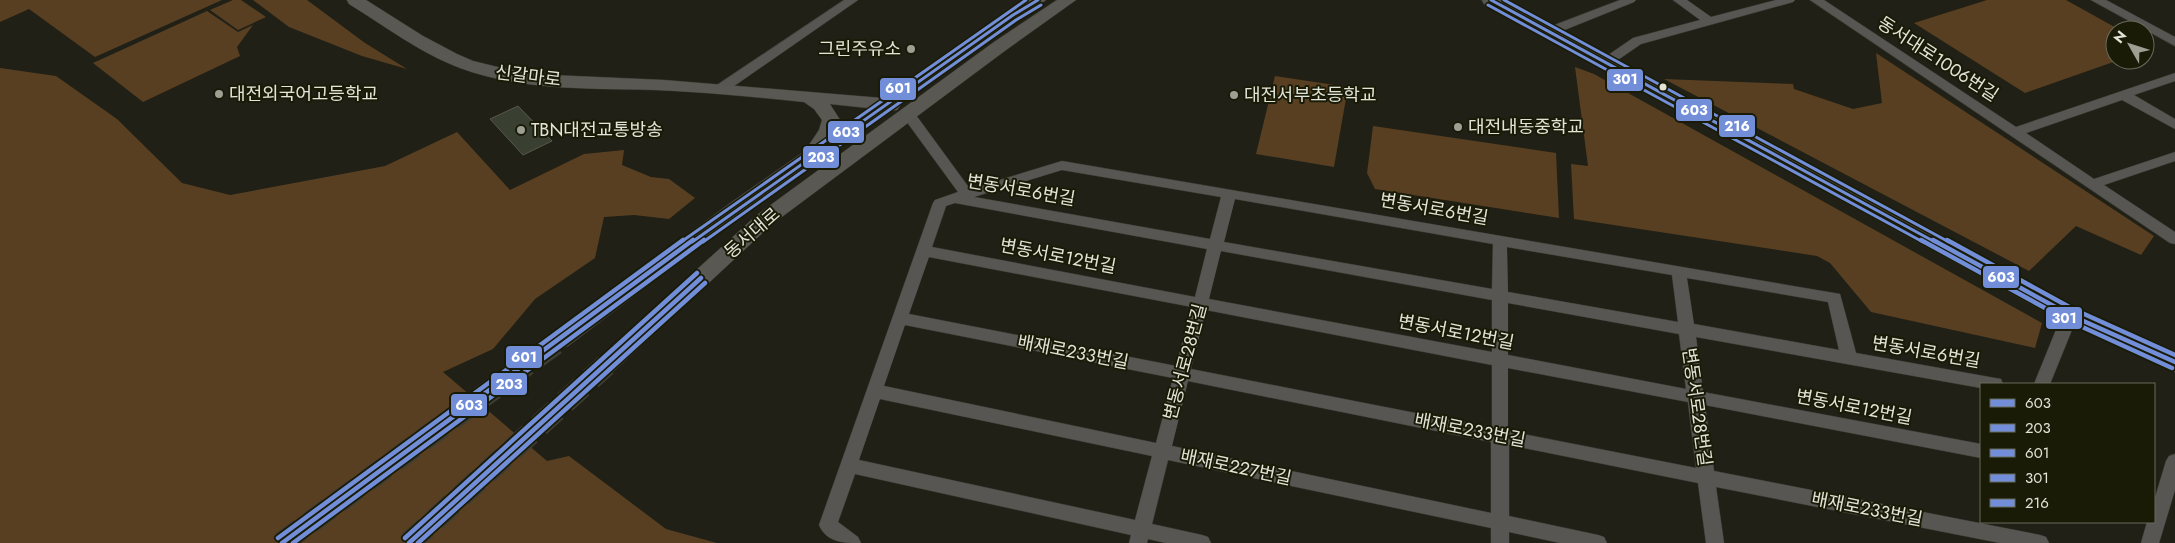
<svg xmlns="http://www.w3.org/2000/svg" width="2175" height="543" font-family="Jost,'Noto Sans KR',sans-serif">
	<rect width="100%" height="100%" fill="#202016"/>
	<!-- green -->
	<path fill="#583f21" d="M0,0H222L95,57L29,9L0,22Z
		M233,0H241L266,17L238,30L210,10Z
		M253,0H307L365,43L407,69L362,56L289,27Z
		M1987,0H2066L2120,30H2115V60H2119L2025,93L1914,23Z
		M207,11L238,32L253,25L237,47L240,56L143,102L93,63Z
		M1876,53L2154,236L2141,255L2076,226L2029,271L1664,79L1793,84L1794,89L1853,109L1882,103Z
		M1575,67L1594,74L2042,323L2035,348L1871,312L1830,263L1817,256L1574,219L1571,164L1588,166Z
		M0,68L56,76L117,119L182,183L230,195L385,166L457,132L510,190L584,154L624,150L622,165L651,177L669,179L695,198L669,219L634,215L604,217L595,258L535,299L493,349L443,372L547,461L569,456L666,529L717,543H0Z
		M1275,76L1348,87L1334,167L1256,154Z
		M1373,126L1556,153L1559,218L1375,189L1367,173Z"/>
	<!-- building -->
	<path fill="#394032" stroke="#565850" d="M518,106L552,141L523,155L490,119Z"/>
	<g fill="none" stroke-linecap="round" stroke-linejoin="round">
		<!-- secondary-tunnel -->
		<path stroke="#3d3d33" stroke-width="23" stroke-dasharray="23 12" stroke-linecap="butt" d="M282,543L560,340
			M409,543L606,365"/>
		<defs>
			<path id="street" d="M844,0H858L724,93H714L713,90L714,87Z
				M1620,0H1636L1634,2L1552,35L1548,36L1542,32L1544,29Z
				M1673,0H1687L1711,17L1776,0H1795L1793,2L1641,44L1609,66H1601L1599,63L1601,60L1633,38L1700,20Z
				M1810,0H1824L2016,127L2175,73V81L2134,95L2175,119V129L2122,100L2026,133L2094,179L2175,152V161L2104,185L2175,232V244L2170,243Z
				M2091,0H2106L2175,37V46Z
				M908,110L913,111L970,189L1062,161L1840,294L1856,353L1995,378L2001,379L2003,384H1981V388L1696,337L1703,392L1981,444V458L1705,405L1714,471L2040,535L2046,537L2049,543H2000L1716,487L1724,543H1706L1698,483L1509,445V516L1598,535L1604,537L1607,543H1560L1509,532V543H1491V528L1168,460L1152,524L1202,535L1208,537L1211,543H1166L1148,539L1147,543H1129L1131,535L855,474L838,522L858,537L861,543C844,543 827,543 819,525L933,203L935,200L958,192L901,114ZM1062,170L1221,197L1210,239L974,197ZM1235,199L1493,244L1492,289L1224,242ZM955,203L1207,249L1195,297L932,247L946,206ZM1507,247L1672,275L1678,322L1508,292ZM1221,251L1492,300V352L1209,299ZM929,257L1192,307L1176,366L909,314ZM1687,278L1828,302L1839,350L1694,324ZM1508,303L1679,334L1686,389L1508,355ZM1206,310L1492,365V428L1191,369ZM905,325L1173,378L1156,443L884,386ZM1508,368L1688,402L1696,468L1508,431ZM1188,381L1491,442V513L1172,446ZM880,399L1152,456L1135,520L859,460Z
				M2070,309L2075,311L2078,315L2050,384H2034L2062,315L2065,311Z
				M2175,454V490L2159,543H2141L2147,522H2154V501L2166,461L2169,456Z"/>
			<path id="secondary" d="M347,0H366L423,36L457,54L473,61L506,69L551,75L664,80L882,98L1007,11L1026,0H1046L899,104L900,106L897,110L888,111L743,214L568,346L560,349L552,346L549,340L552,334L729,204L805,151L819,130L822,120L814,109L804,102C754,97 705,92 656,90C591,88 522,91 460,68C420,53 385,26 349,4ZM830,104L868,108L838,129L840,120Z
				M1057,0H1076L1006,50L771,225L614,371L606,374L598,371L595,365L598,359L757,215L994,42Z"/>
			<path id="primary" d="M1482,0H1505L2079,309L2175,351V372L2061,321L1484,4Z"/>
		</defs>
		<!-- street casing -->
		<use href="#street" stroke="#3a3b32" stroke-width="1"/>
		<!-- secondary casing -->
		<use href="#secondary" stroke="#3a3b32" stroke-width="1"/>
		<!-- primary casing -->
		<use href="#primary" stroke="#3a3b32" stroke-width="1"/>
		<!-- street -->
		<use href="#street" fill="#575652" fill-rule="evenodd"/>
		<!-- secondary -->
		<use href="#secondary" fill="#595852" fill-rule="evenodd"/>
		<!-- primary -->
		<use href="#primary" fill="#575750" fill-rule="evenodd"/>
		<defs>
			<path id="bus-1-far1" d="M1491,0L1935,242
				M692,242L1013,15L1038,0"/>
			<path id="bus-1" d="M1933,240L2070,315L2175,362
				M282,543L693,240
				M409,543L701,278"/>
			<path id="bus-2-far1" d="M703,242L1016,20L1041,5"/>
			<path id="bus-2" d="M293,543L704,240
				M418,543L705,283"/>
			<path id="bus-3-far1" d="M681,242L1026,0"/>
			<path id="bus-3" d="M278,538L683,240
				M405,538L697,273"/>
			<path id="bus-4-far1" d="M1488,5L1923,242"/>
			<path id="bus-4" d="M1921,240L2067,320L2172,368"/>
			<path id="bus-5-far1" d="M1504,0L1949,242"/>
			<path id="bus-5" d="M1947,240L2073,309L2175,355"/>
		</defs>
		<!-- bus-1-far1 casing -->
		<use href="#bus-1-far1" stroke="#191b07" stroke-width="6"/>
		<!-- bus-1 casing -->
		<use href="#bus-1" stroke="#191b07" stroke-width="8"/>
		<!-- bus-2-far1 casing -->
		<use href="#bus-2-far1" stroke="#191b07" stroke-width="6"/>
		<!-- bus-2 casing -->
		<use href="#bus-2" stroke="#191b07" stroke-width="8"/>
		<!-- bus-3-far1 casing -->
		<use href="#bus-3-far1" stroke="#191b07" stroke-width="6"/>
		<!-- bus-3 casing -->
		<use href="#bus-3" stroke="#191b07" stroke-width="8"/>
		<!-- bus-4-far1 casing -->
		<use href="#bus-4-far1" stroke="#191b07" stroke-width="6"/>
		<!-- bus-4 casing -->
		<use href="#bus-4" stroke="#191b07" stroke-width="8"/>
		<!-- bus-5-far1 casing -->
		<use href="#bus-5-far1" stroke="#191b07" stroke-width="6"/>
		<!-- bus-5 casing -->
		<use href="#bus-5" stroke="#191b07" stroke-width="8"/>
		<!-- bus-1-far1 -->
		<use href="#bus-1-far1" stroke="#728ed8" stroke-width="3"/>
		<!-- bus-1 -->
		<use href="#bus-1" stroke="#728ed8" stroke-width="4.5"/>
		<!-- bus-2-far1 -->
		<use href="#bus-2-far1" stroke="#728ed8" stroke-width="3"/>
		<!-- bus-2 -->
		<use href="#bus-2" stroke="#728ed8" stroke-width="4.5"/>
		<!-- bus-3-far1 -->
		<use href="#bus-3-far1" stroke="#728ed8" stroke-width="3"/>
		<!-- bus-3 -->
		<use href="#bus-3" stroke="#728ed8" stroke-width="4.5"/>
		<!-- bus-4-far1 -->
		<use href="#bus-4-far1" stroke="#728ed8" stroke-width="3"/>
		<!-- bus-4 -->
		<use href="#bus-4" stroke="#728ed8" stroke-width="4.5"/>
		<!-- bus-5-far1 -->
		<use href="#bus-5-far1" stroke="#728ed8" stroke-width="3"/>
		<!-- bus-5 -->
		<use href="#bus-5" stroke="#728ed8" stroke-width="4.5"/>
	</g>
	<!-- markers -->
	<g fill="#9e9f93" stroke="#191b07" stroke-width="2">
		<circle cx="911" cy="49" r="5"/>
		<circle cx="219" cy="94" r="5"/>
		<circle cx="1234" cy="95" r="5"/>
		<circle cx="1458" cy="127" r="5"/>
		<circle cx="521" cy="130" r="5"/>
	</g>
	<circle fill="#e2e4d7" stroke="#191b07" stroke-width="2" cx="1663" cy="87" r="4.5"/>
	<g text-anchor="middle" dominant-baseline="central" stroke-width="4" stroke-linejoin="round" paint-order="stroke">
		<!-- poi labels -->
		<g font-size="18" fill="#e2e4d7" stroke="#191b07" text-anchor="start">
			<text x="901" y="49" text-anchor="end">그린주유소</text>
			<text x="229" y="94">대전외국어고등학교</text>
			<text x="1244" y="95">대전서부초등학교</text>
			<text x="1468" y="127">대전내동중학교</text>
			<text x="531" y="130">TBN대전교통방송</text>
		</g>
		<!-- street labels -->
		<g font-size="18" fill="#e2e4d7" stroke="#191b07">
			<text transform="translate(1938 59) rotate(33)">동서대로1006번길</text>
			<text transform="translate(528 76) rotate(7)">신갈마로</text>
			<text transform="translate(1021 190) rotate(10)">변동서로6번길</text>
			<text transform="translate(1434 209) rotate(10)">변동서로6번길</text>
			<text transform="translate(752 233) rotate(-41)">동서대로</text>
			<text transform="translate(1058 256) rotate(11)">변동서로12번길</text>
			<text transform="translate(1456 332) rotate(11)">변동서로12번길</text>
			<text transform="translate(1073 352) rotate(11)">배재로233번길</text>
			<text transform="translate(1926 352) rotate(10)">변동서로6번길</text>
			<text transform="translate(1185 362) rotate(-75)">변동서로28번길</text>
			<text transform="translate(1697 407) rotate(82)">변동서로28번길</text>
			<text transform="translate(1854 407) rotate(11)">변동서로12번길</text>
			<text transform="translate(1470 430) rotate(11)">배재로233번길</text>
			<text transform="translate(1236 467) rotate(12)">배재로227번길</text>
			<text transform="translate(1867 509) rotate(11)">배재로233번길</text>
		</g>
	</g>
	<g stroke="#191b07" stroke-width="2">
		<rect x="1606" y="68" width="38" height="24" rx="5" fill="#728ed8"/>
		<rect x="879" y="77" width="38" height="24" rx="5" fill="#728ed8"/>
		<rect x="1675" y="98" width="38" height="24" rx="5" fill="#728ed8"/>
		<rect x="1718" y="114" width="38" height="24" rx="5" fill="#728ed8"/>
		<rect x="827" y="120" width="38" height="24" rx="5" fill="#728ed8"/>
		<rect x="802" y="145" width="38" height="24" rx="5" fill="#728ed8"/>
		<rect x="1982" y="265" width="38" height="24" rx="5" fill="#728ed8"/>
		<rect x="2045" y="306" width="38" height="24" rx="5" fill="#728ed8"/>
		<rect x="505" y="345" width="38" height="24" rx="5" fill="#728ed8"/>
		<rect x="490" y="372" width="38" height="24" rx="5" fill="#728ed8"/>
		<rect x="450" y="393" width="38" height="24" rx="5" fill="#728ed8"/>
	</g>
	<g font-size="14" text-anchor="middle" font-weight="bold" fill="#fff">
		<text x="1625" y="84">301</text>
		<text x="898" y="93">601</text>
		<text x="1694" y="115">603</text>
		<text x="1737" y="131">216</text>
		<text x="846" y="137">603</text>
		<text x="821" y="162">203</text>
		<text x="2001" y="282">603</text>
		<text x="2064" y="323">301</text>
		<text x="524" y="362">601</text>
		<text x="509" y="389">203</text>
		<text x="469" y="410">603</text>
	</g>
	<!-- legend -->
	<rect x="1980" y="383" width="175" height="140" fill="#191b07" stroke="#696b5a"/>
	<rect x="1990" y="399" width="25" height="8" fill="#728ed8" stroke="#696b5a"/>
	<text x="2025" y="408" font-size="15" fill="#e2e4d7">603</text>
	<rect x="1990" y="424" width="25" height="8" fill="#728ed8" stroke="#696b5a"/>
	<text x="2025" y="433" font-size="15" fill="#e2e4d7">203</text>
	<rect x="1990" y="449" width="25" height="8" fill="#728ed8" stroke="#696b5a"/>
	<text x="2025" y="458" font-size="15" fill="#e2e4d7">601</text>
	<rect x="1990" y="474" width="25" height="8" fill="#728ed8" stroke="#696b5a"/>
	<text x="2025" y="483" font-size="15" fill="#e2e4d7">301</text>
	<rect x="1990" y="499" width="25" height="8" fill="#728ed8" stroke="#696b5a"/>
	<text x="2025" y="508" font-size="15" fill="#e2e4d7">216</text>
	<!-- north arrow -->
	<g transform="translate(2130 45) rotate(309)"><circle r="24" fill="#191b07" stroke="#696b5a"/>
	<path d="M0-4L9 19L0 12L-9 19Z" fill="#9e9f93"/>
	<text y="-8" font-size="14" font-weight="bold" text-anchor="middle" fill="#e2e4d7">N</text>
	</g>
</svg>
